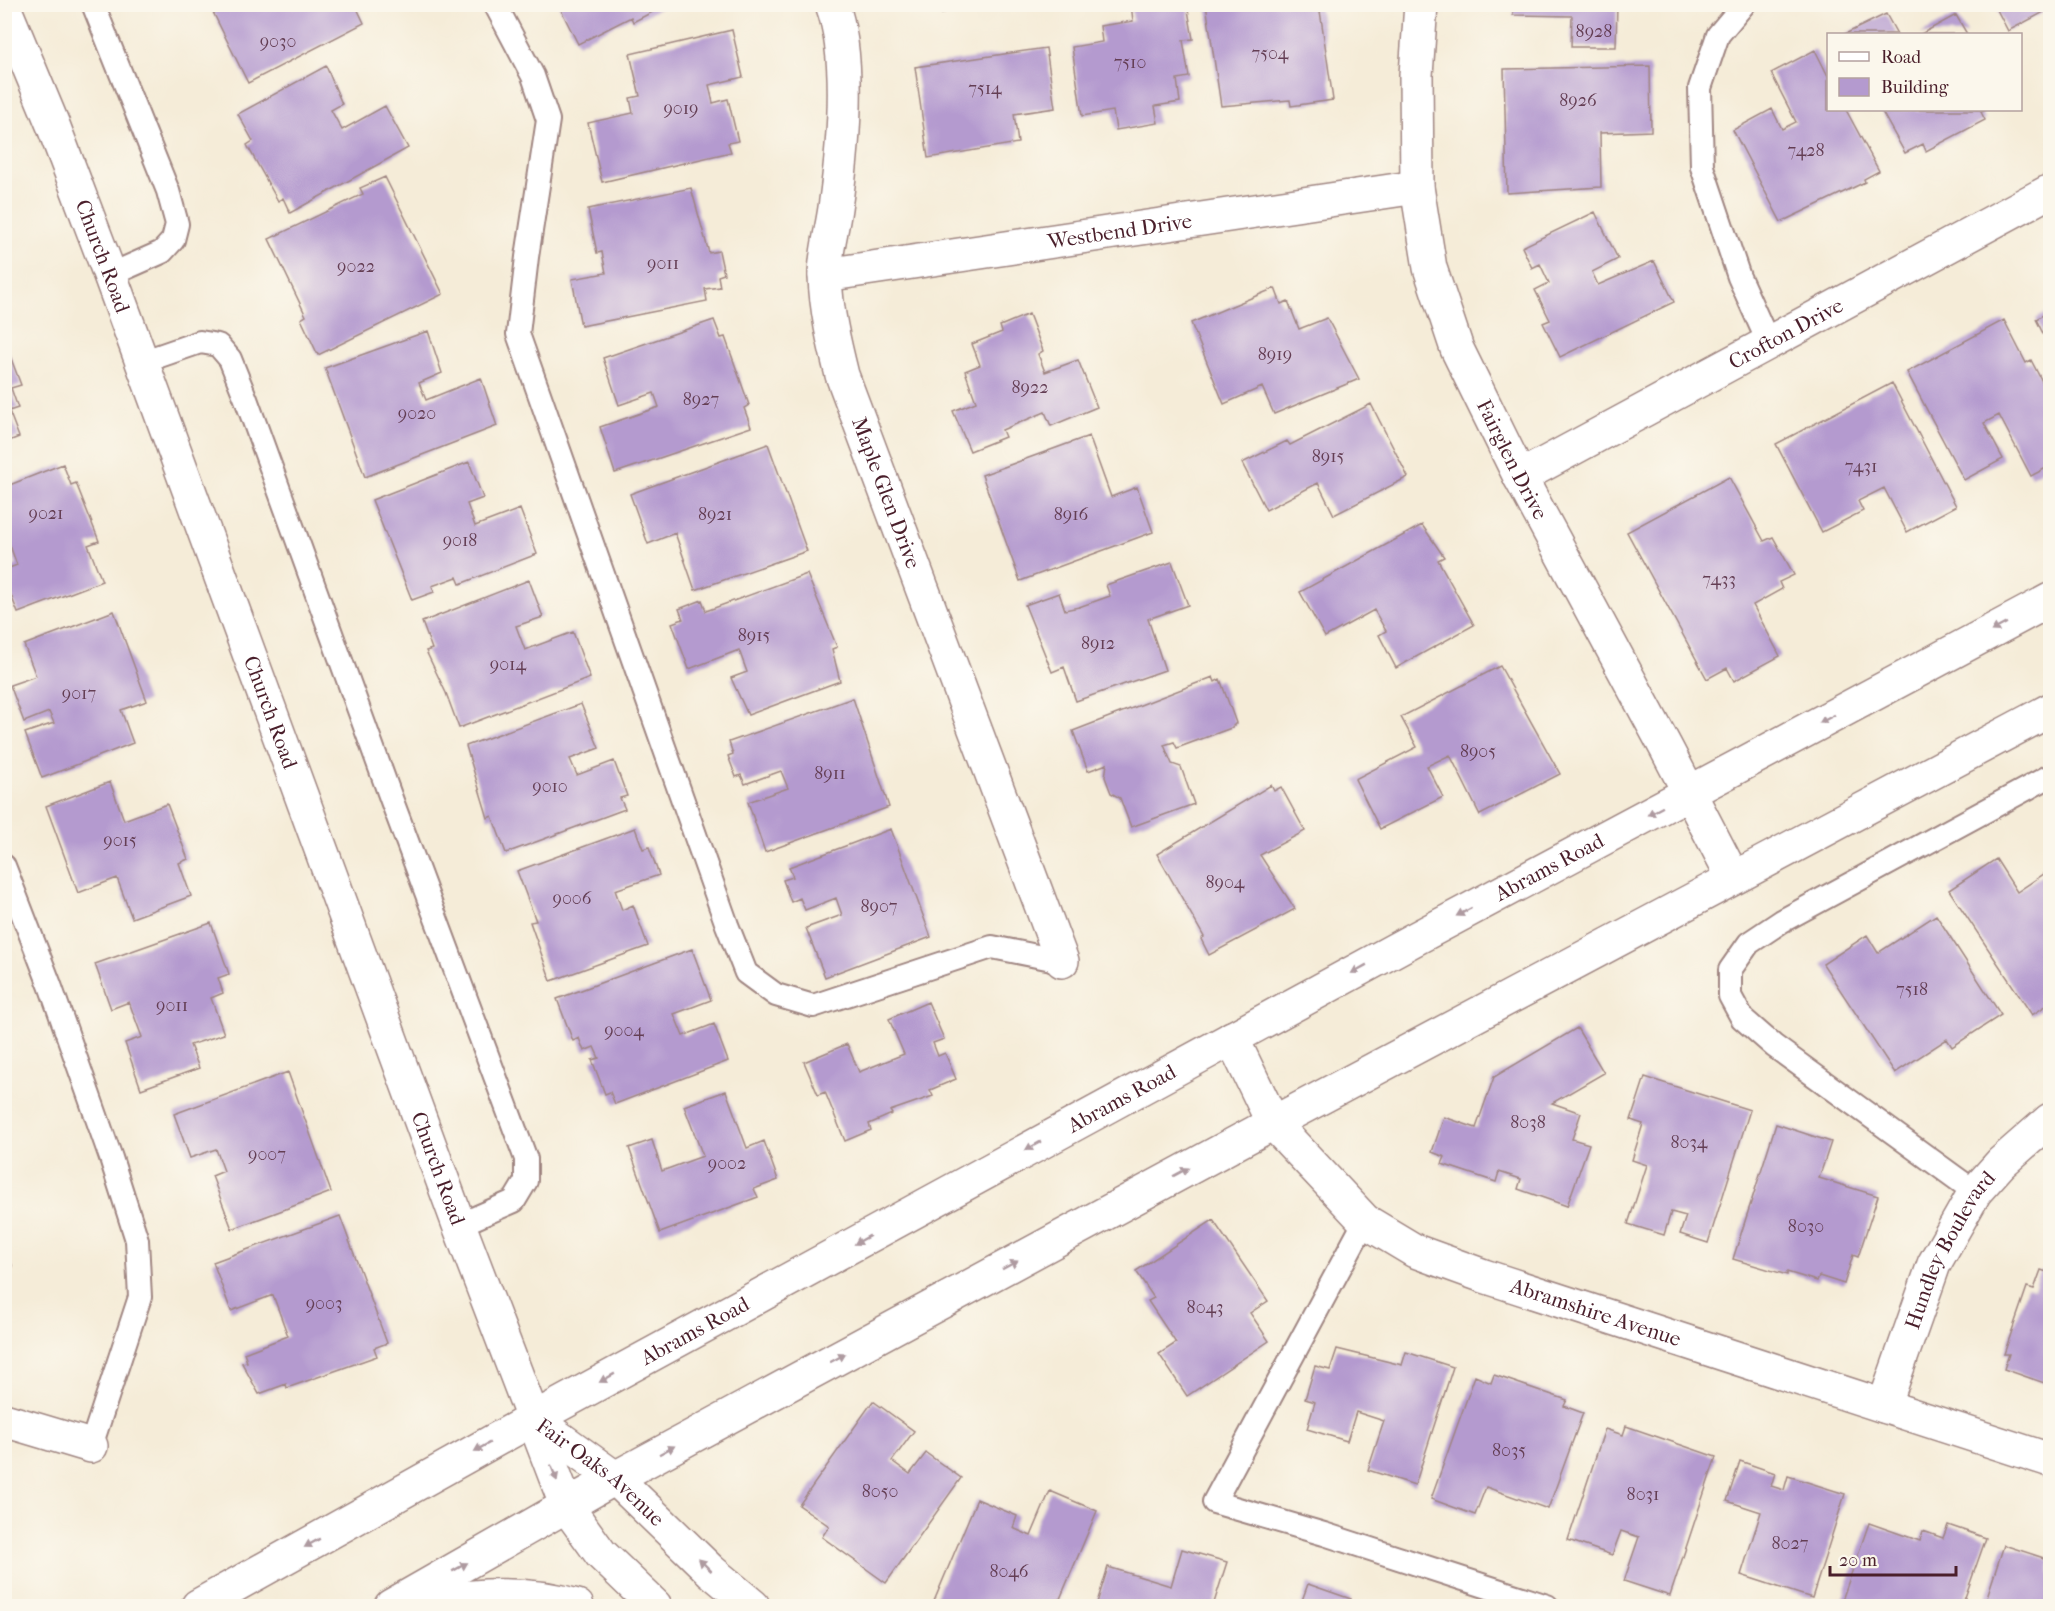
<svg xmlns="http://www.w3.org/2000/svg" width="2055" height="1611" font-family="'IM FELL French Canon',serif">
	<rect width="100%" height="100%" fill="#fbf7ec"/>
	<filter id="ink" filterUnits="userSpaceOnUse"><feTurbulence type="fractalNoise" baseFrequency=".0167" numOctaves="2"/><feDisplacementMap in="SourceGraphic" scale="12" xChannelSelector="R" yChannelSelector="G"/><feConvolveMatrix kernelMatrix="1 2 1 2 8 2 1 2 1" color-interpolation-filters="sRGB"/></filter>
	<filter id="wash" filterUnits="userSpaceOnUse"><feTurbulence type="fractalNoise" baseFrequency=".008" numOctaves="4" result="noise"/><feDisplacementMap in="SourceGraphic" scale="24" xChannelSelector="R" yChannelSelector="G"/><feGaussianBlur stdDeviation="1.35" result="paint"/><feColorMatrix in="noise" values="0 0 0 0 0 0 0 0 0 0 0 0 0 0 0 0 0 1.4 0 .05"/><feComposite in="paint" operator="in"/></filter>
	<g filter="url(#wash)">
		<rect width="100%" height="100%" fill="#f5ecd8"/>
		<g id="blocks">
			<!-- building -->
			<path fill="#b49acf" d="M209,4H355L364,23L248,83Z
				M558,4H668L633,22L631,17L578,44Z
				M937,4H959L942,14Z
				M1131,4H1187L1193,39L1183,40L1189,77L1177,79L1180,102L1155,106L1158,123L1116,130L1113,111L1082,116L1072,47L1102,42L1100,26L1133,21Z
				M1206,4H1319L1333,100L1291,106L1290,100L1221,106Z
				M1513,4H1617L1616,47H1571L1572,16L1513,15Z
				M1994,4H2041L2044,12L2008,31Z
				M1886,14L1897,34H1845Z
				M1956,15L1967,34H1921Z
				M732,30L743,77L709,85L713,103L728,99L738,141L728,143L731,152L602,182L588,123L633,113L630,98L640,96L630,54Z
				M1046,48L1055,108L1014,114L1018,143L928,158L915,67Z
				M1815,50L1828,76V110H1846L1879,171L1864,179L1865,182L1781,222L1733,130L1772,109L1782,129L1796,122L1771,73Z
				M326,66L342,104L331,110L342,130L385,106L408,148L290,213L283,198L278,201L247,145L253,141L238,114Z
				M1650,66L1651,131L1600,133L1601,187L1507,193L1504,69Z
				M1881,110H1986L1981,112L1985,120L1926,151L1923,144L1905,153Z
				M385,177L443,294L318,355L301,319L306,316L269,239L363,194L360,188Z
				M691,188L709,253L719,251L724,274L718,276L720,287L705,289L707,301L581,326L572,279L606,273L602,252L597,253L588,209Z
				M1595,212L1618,259L1592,272L1598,285L1654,261L1674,302L1560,357L1543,323L1550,320L1535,290L1549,283L1540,264L1532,268L1522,247Z
				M1275,288L1281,304L1288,301L1299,329L1327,318L1359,379L1274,414L1262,387L1224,404L1191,323Z
				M2050,311V348L2036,319Z
				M1029,314L1043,351L1038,354L1045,372L1078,360L1097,407L1051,426L1045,412L1002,430L1005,437L970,451L953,411L976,402L965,371L980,365L972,344L1002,332L1000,326Z
				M714,320L721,338L725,337L749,405L744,408L751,427L615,473L600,427L659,407L654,393L619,405L603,358Z
				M2004,320L2026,363L2031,360L2050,397V466L2031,476L1999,415L1984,423L2003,459L1964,480L1907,372Z
				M428,331L442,373L419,383L426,400L481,378L497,426L365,477L325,368Z
				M4,340L21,385L11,388L18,408L9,411L19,437L4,443Z
				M1892,383L1956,506L1907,532L1884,488L1858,501L1863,511L1822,532L1776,444Z
				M1371,404L1408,477L1334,515L1318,483L1266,510L1242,463L1287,441L1290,445Z
				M1089,436L1111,497L1137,487L1153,532L1020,581L982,475Z
				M768,444L807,551L695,590L675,533L648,544L630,494Z
				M469,462L483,498L467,504L475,526L520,509L537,554L460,584L457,577L432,586L434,592L412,600L372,500Z
				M63,464L71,485L76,483L99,541L88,545L102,581L18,613L4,577V570L17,565L8,540L4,541V480L7,486Z
				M1729,477L1764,541L1773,537L1794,575L1779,582L1782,589L1753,605L1780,656L1734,681L1727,668L1707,679L1627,532Z
				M1422,525L1444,557L1438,560L1474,625L1396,668L1379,635L1386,631L1374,610L1325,637L1300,592Z
				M1172,562L1188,605L1148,619L1165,670L1076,701L1064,667L1052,672L1025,605L1059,593L1065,610L1079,607L1110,596L1106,585Z
				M807,574L837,647L832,649L840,681L748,715L731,678L747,672L739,650L689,669L672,623L683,619L679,609L702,600L706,611Z
				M529,580L543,617L516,626L525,650L573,632L590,678L459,728L446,693L426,651L432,649L422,622Z
				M114,611L147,701L121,710L133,743L42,778L25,733L54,723L49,712L24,722L10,685L36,676L24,645Z
				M1500,666L1560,774L1480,815L1450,755L1427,766L1443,797L1380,829L1355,779L1417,747L1401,717Z
				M1213,677L1215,682L1220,679L1236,723L1231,728L1177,748L1174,742L1164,745L1172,764L1181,767L1194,804L1131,827L1120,798L1111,793L1105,777L1107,764L1088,771L1073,731Z
				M853,698L889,807L765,852L748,802L788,788L781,771L745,784L741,775L736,777L728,756L733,754L729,742Z
				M581,704L599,748L570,759L577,775L614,761L627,796L620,798L625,809L506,853L492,816L488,818L466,746Z
				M110,782L124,820L167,804L188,859L179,863L191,896L132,918L117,878L78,893L46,806Z
				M1271,785L1274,791L1281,787L1305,831L1260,855L1295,909L1209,955L1201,939L1204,937L1157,854Z
				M635,828L643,849L649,847L659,875L615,890L622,910L633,905L648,946L551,981L530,922L536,921L517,871Z
				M891,829L931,937L825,977L806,928L842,915L836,898L805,910L800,898L791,902L783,880L793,877L789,867Z
				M1996,859L2017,892L2050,870V1003L2032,1015L1949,890Z
				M1936,915L2001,1015L1952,1047L1947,1039L1895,1073L1823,964L1867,935L1878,953Z
				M211,923L229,974L218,978L223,993L211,998L224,1034L190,1045L199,1068L141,1089L125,1043L142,1037L129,1002L111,1009L95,964Z
				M692,949L711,1000L674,1014L683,1036L714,1024L728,1061L615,1104L610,1092L605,1094L592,1060L599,1058L594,1047L584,1051L579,1038L573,1041L557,999Z
				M928,1002L944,1039L933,1043L938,1056L945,1053L956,1079L930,1090L933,1096L890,1111L892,1114L869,1124L871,1130L845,1141L825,1092L818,1095L804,1062L847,1044L859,1072L904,1054L889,1019Z
				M1577,1028L1604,1073L1552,1103L1581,1113L1572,1139L1589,1144L1567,1206L1518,1189L1521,1179L1499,1172L1496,1182L1442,1164L1445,1157L1432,1152L1444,1117L1476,1128L1494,1077Z
				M288,1072L331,1192L232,1229L212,1176L224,1171L216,1149L190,1158L174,1114Z
				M1645,1077L1750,1110L1708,1243L1680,1234L1686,1216L1671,1212L1664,1235L1628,1224L1647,1165L1632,1160L1643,1124L1631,1120Z
				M726,1091L747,1148L764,1141L778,1180L754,1189L758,1197L660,1233L629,1148L652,1140L662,1171L703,1156L684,1106Z
				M1776,1124L1831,1142L1819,1178L1878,1196L1858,1257L1853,1255L1844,1284L1819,1276L1817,1281L1787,1272V1275L1733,1259Z
				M340,1216L387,1343L374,1348L377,1356L287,1388L286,1384L259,1394L242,1363L247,1362L244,1353L288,1336L273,1295L231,1311L213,1262Z
				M1213,1220L1268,1301L1250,1313L1269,1341L1187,1396L1159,1354L1176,1343L1148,1301L1154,1298L1136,1271Z
				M4,1264L12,1265L6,1305H4Z
				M2041,1270L2050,1273V1385L2004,1369L2009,1354H2004L2027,1287L2034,1289Z
				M1337,1349L1402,1365L1406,1352L1453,1367L1415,1485L1368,1470L1384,1421L1356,1412L1347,1441L1307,1429L1315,1402L1305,1399L1315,1366L1330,1370Z
				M1494,1375L1567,1400L1564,1406L1583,1413L1548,1509L1486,1487L1475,1515L1431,1499L1475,1376L1491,1383Z
				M873,1401L914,1431L892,1461L910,1474L926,1453L961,1478L886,1583L822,1537L829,1526L799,1505Z
				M1626,1426L1716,1457L1670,1596L1624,1581L1639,1537L1621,1531L1612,1555L1568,1540L1605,1429L1623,1435Z
				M1740,1461L1775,1473L1771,1486L1784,1490L1788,1476L1845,1494L1812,1598L1741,1575L1761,1512L1727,1501Z
				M1050,1491L1097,1511L1057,1606H932L977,1499L1017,1516L1013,1528L1031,1536Z
				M1869,1523L1920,1541L1923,1531L1943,1538L1948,1525L1986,1538L1962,1606H1840Z
				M2004,1545L2050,1560V1606H1984Z
				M1182,1549L1227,1562L1213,1606H1096L1108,1567L1171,1586Z
				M1308,1584L1351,1599L1348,1606H1300Z"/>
		</g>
	</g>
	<g filter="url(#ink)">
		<use href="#blocks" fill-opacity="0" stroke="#a08682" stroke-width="1.5"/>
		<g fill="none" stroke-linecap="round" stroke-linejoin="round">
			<defs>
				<path id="lane" d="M93,4L168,191L177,224L173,240L162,252L110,275
					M495,4L533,76L548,120L527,257L518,334L727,925L746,973L776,995L813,1006L992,947L1062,961
					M1744,4L1718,35L1700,88L1702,167L1739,277L1769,344
					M142,362L200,342L218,345L230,359L246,399L392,801L526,1159V1181L514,1201L459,1225
					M4,866L50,985L111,1158L137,1240L140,1297L91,1446
					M1975,1192L1774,1046L1742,1018L1730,996V970L1749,943L1782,921L2050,776
					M1365,1221L1214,1502L1324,1534L1547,1606"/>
				<g id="street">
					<path id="s1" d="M832,4C852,58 843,151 835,208C832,230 825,254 825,276C826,309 834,343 842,375L1062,961"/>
					<path id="s2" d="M1421,4L1416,75L1417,187L1430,268L1457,349L1520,477L1666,748L1733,877"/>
					<path id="s3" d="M825,275L1417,187"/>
					<path id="s4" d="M1520,477L2050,191"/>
					<path id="s5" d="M1232,1038L1273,1123L1365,1221L1415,1251L1484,1276L2050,1460"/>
					<path id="s6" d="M1884,1406L1934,1264L1975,1192L2001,1163L2050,1120"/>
					<path d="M4,1420L91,1446"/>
				</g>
				<g id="secondary">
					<path id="s7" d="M4,7L53,125L110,275L459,1225L567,1507L601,1554L655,1606"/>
					<path id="s8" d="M533,1419L615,1478L711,1571L753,1606"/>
					<path d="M410,1605C466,1596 523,1589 577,1606"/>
					<path id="s9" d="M198,1606L533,1419L1411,941L2050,600"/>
					<path d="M391,1606L615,1478L1273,1123L2050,710"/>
				</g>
			</defs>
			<!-- lane casing -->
			<use href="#lane" stroke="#a08682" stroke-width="26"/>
			<!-- street casing -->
			<use href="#street" stroke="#a08682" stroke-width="36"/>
			<!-- secondary casing -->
			<use href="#secondary" stroke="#a08682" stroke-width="36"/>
			<!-- lane -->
			<use href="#lane" stroke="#fff" stroke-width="22"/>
			<!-- street -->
			<use href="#street" stroke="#fff" stroke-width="33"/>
			<!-- secondary -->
			<use href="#secondary" stroke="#fff" stroke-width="33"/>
		</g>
		<!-- one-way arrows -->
		<defs><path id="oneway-solid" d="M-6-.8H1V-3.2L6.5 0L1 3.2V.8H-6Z" transform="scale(1.5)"/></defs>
		<g fill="#ae9aa0">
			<use href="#oneway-solid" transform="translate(1999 627) rotate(152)"/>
			<use href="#oneway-solid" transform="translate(1827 719) rotate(152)"/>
			<use href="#oneway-solid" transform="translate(1655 811) rotate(152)"/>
			<use href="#oneway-solid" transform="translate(1464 912) rotate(152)"/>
			<use href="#oneway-solid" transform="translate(1359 969) rotate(151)"/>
			<use href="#oneway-solid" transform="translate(1033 1146) rotate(151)"/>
			<use href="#oneway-solid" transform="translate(1181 1172) rotate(-28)"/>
			<use href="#oneway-solid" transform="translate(862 1240) rotate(151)"/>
			<use href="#oneway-solid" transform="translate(1010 1265) rotate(-28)"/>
			<use href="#oneway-solid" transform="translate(838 1358) rotate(-28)"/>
			<use href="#oneway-solid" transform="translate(607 1378) rotate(151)"/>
			<use href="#oneway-solid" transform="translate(482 1447) rotate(151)"/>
			<use href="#oneway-solid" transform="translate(667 1450) rotate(-28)"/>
			<use href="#oneway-solid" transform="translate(554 1473) rotate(69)"/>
			<use href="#oneway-solid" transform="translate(312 1543) rotate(151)"/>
			<use href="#oneway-solid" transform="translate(705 1565) rotate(-136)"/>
			<use href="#oneway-solid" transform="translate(460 1567) rotate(-29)"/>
		</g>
	</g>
	<g text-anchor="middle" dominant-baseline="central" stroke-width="4.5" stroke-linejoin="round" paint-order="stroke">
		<!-- number labels -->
		<g font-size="18" fill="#643e54">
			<text x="1594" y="31">8928</text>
			<text x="278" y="41">9030</text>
			<text x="1270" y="53">7504</text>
			<text x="1130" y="62">7510</text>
			<text x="985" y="88">7514</text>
			<text x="1578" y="100">8926</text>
			<text x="681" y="108">9019</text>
			<text x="1806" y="150">7428</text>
			<text x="663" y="263">9011</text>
			<text x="356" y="266">9022</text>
			<text x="1275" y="354">8919</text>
			<text x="1030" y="387">8922</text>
			<text x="701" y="399">8927</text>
			<text x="417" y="413">9020</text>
			<text x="1328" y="456">8915</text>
			<text x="1861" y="466">7431</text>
			<text x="46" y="513">9021</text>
			<text x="715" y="514">8921</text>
			<text x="1071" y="514">8916</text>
			<text x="460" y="540">9018</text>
			<text x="1719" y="579">7433</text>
			<text x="754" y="635">8915</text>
			<text x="1098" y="643">8912</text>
			<text x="508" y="664">9014</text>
			<text x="79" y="693">9017</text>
			<text x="1478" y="751">8905</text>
			<text x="830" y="773">8911</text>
			<text x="550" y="786">9010</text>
			<text x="120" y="840">9015</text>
			<text x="1225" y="882">8904</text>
			<text x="572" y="898">9006</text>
			<text x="879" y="906">8907</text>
			<text x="1912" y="989">7518</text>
			<text x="172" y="1005">9011</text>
			<text x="624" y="1030">9004</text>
			<text x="1528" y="1122">8038</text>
			<text x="1689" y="1142">8034</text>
			<text x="267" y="1154">9007</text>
			<text x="727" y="1163">9002</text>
			<text x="1806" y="1226">8030</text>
			<text x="324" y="1303">9003</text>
			<text x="1205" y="1307">8043</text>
			<text x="1509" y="1450">8035</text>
			<text x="880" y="1491">8050</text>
			<text x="1643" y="1494">8031</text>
			<text x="1790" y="1543">8027</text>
			<text x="1009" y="1571">8046</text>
		</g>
		<!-- street labels -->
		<g font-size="21" fill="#4a1f2b" stroke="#fbf7ec">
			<text stroke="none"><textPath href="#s3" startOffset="298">Westbend Drive</textPath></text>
			<text stroke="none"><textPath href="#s7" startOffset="268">Church Road</textPath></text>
			<text stroke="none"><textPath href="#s4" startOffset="302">Crofton Drive</textPath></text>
			<text stroke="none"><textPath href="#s2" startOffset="474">Fairglen Drive</textPath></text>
			<text stroke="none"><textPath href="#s1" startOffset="501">Maple Glen Drive</textPath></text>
			<text stroke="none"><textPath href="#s7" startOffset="754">Church Road</textPath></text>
			<text stroke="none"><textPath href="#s9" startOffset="1540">Abrams Road</textPath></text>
			<text stroke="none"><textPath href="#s9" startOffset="1054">Abrams Road</textPath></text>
			<text stroke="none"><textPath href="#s7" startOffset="1240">Church Road</textPath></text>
			<text stroke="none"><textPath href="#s6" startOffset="170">Hundley Boulevard</textPath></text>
			<text stroke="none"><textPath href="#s5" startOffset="478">Abramshire Avenue</textPath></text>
			<text stroke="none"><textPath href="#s9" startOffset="568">Abrams Road</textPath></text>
			<text stroke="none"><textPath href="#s8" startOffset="86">Fair Oaks Avenue</textPath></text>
		</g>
	</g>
	<!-- margin -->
	<rect width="2055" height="1611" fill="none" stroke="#fbf7ec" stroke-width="24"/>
	<!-- legend -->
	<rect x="1827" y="33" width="195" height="78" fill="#fbf7ec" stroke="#b4a19f" stroke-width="1.5"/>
	<rect x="1839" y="52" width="30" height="9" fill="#ffffff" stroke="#b4a19f" stroke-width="1.5"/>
	<text x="1881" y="63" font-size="18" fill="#4a1f2b">Road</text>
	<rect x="1839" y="78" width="30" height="18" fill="#b49acf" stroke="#b4a19f" stroke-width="1.5"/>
	<text x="1881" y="93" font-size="18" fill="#4a1f2b">Building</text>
	<!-- scale -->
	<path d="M1830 1566v9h126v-9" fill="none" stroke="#4a1f2b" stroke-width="3"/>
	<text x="1839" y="1566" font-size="18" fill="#4a1f2b" stroke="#fbf7ec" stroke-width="4.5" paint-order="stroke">20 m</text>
</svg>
